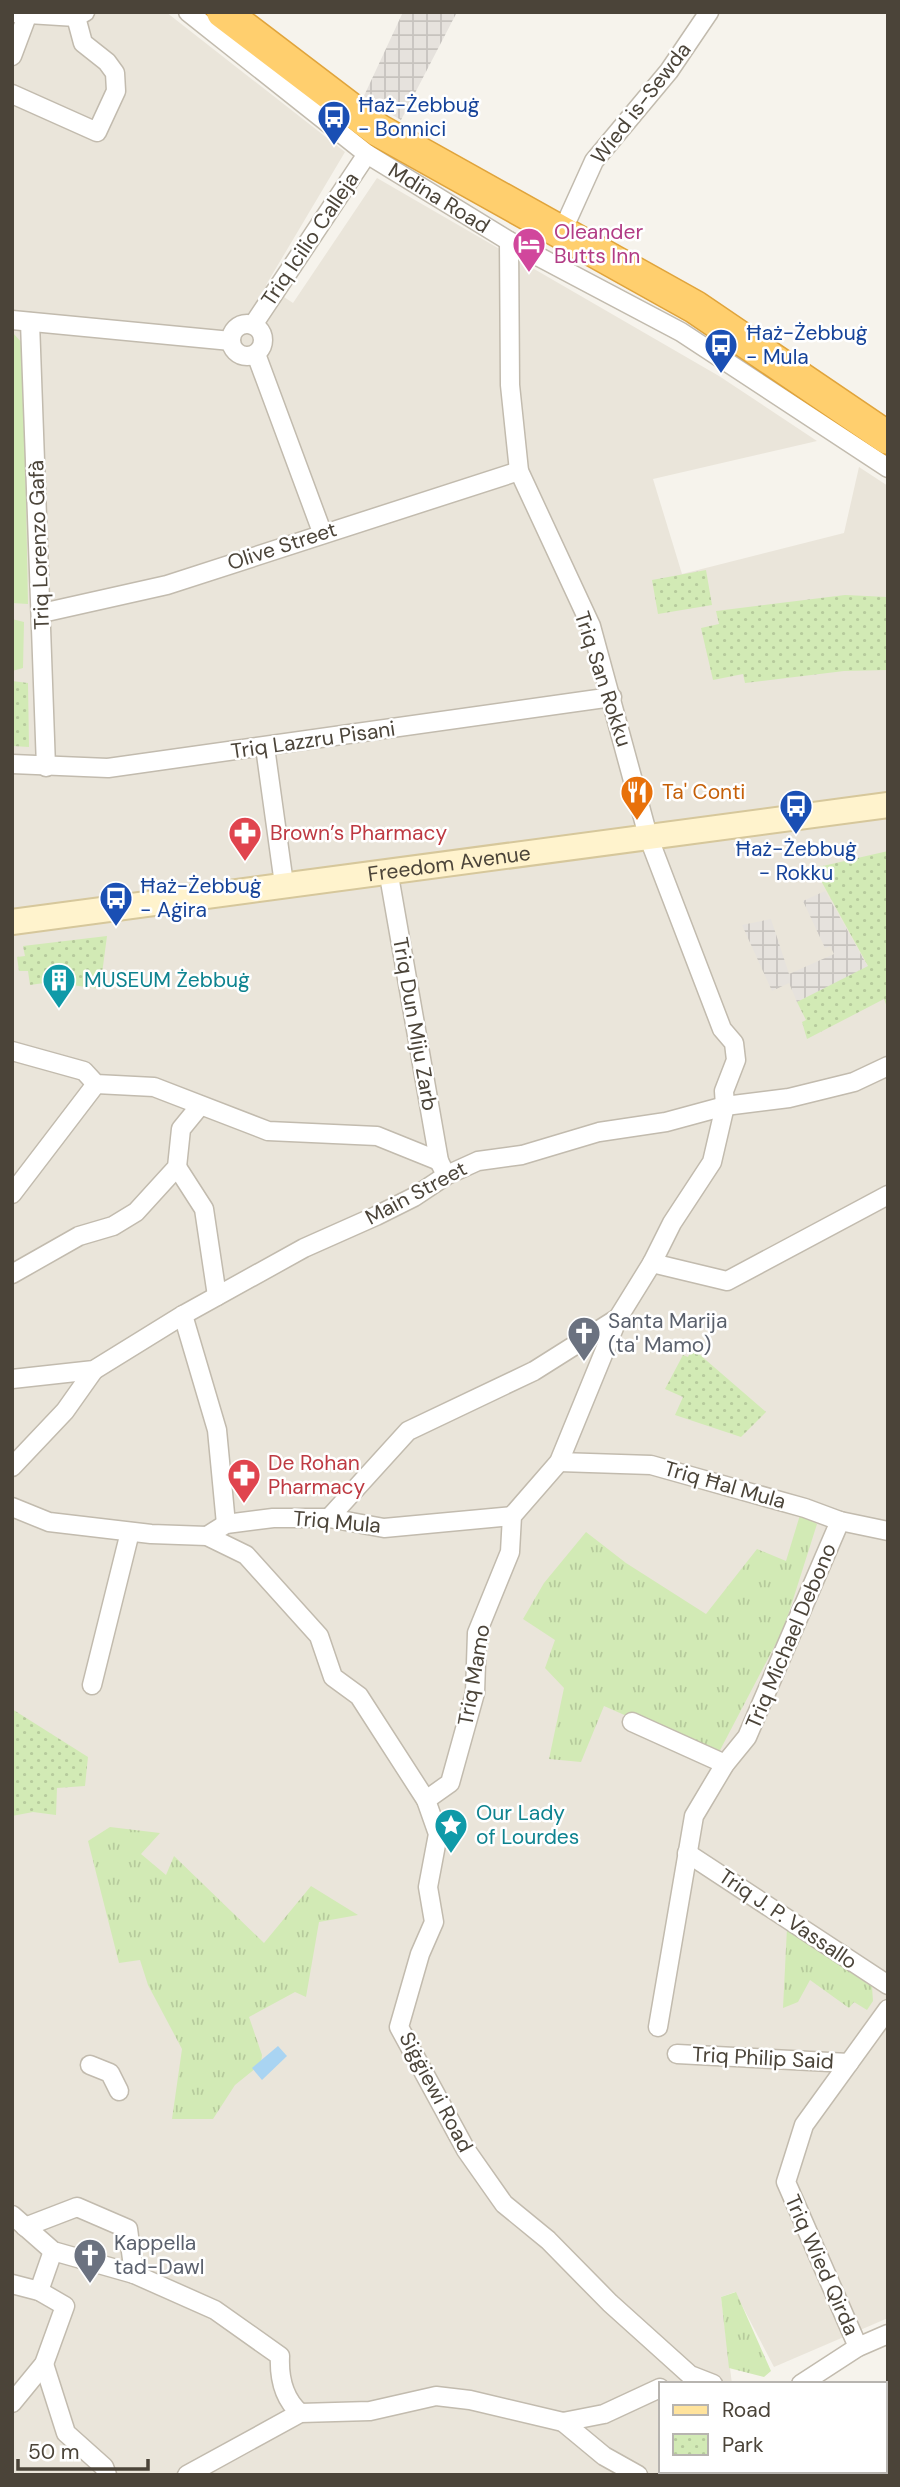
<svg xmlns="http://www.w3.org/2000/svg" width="900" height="2487" font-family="'DM Sans',sans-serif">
	<defs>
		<pattern id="industrial-grid" width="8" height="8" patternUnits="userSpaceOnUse" patternTransform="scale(1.75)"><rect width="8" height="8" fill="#e6e2dd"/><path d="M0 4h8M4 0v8" fill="none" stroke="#c7c3be"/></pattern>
		<pattern id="grass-tufts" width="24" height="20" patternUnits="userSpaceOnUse" patternTransform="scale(1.75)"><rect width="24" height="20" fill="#d2eab5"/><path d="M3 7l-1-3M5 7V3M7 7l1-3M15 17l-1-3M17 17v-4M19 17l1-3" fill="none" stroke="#b6ca9c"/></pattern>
		<pattern id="park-dots" width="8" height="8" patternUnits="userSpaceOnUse" patternTransform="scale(1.75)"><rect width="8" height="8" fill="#d2eab5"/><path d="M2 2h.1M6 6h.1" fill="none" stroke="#b6ca9c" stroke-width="1.8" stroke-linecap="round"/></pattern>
	</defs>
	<rect width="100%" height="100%" fill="#f6f3ec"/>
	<!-- residential -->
	<path fill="#eae5da" d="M12,12H166L345,152L266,285L293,303L377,178L719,376L817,441L653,479L682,574L844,533L859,467L888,486V2318L774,2367L735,2292L721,2297L732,2384H660V2471H822L823,2475H12Z"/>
	<!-- industrial -->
	<path fill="url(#industrial-grid)" d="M403,12H457L401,120L363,98Z
		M825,891L868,967L797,1002L789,983L772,991L742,925L771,919L789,974L834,954L830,946L825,948L803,901Z"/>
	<!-- grass -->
	<path fill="url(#grass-tufts)" d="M800,1515L817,1524L784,1628L717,1756L604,1706L581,1762L549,1759L564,1688L545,1668L555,1640L523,1619L544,1583L586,1532L626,1563L706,1614L757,1549L786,1561Z
		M110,1827L160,1833L141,1854L166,1875L174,1856L264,1943L311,1886L358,1915L319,1922L306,1997L295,1992L249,2017L262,2055L261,2064L235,2085L213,2119H172L182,2049L148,1985L140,1960L119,1963L88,1841Z
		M787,1928L872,1987L873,2001L867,2010L854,2002L849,2008L810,1980L798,2002L783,2008Z
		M736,2292L771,2371L764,2377L729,2368L721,2297Z"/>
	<!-- park -->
	<path fill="url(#park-dots)" d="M706,570L712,605L658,614L652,580Z
		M845,595L888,597V670L844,671L745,683L743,674L713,680L701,628L719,624L716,611Z
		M12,681L28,683L29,747L12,746Z
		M888,851V1010L884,999L807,1039L802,1022L806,1020L797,1002L868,966L814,868Z
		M107,936L100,989L58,983L59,968L58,971L43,973L44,983L30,985L28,971H19L17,957L25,956L23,946Z
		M692,1348L766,1412L741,1437L675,1415L683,1397L665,1389L683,1355L688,1357Z
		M12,1709L88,1757L85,1786L57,1788L56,1815L33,1812L12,1816Z"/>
	<!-- pitch -->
	<path fill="#d2eab5" d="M12,332L23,344L28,604L12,603Z
		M12,619L24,622L23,668L12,671Z"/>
	<!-- water -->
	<path fill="#a9d4f2" d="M278,2046L287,2056L262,2080L252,2068Z"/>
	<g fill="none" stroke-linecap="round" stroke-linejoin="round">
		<defs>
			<g id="street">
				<path id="s1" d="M188,12L367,154L509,241L681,332L888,468"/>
				<path d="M12,13L76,17L85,12"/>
				<path d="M12,56L27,16"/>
				<path d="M12,94L97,132L116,91L115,73L107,62L83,43L76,17"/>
				<path d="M561,234L594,161L669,71L709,12"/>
				<path d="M12,320L231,341"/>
				<path d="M30,322L46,767"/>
				<circle cx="247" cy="340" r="16"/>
				<path d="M253,325L367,154"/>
				<path d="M256,354L322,532"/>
				<path d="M42,613L167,585L519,471"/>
				<path d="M265,747L284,884"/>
				<path d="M12,764L108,768L612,697"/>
				<path d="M388,870L439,1161L443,1169"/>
				<path d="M12,1051L84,1071L96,1084L154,1087L268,1131L377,1136L439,1161"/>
				<path d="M177,1167L204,1209L217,1296"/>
				<path d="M12,1194L96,1084"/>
				<path d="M652,1263L727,1281L888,1195"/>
				<path d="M12,1274L79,1236L113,1226L136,1212L177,1167L181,1129L199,1107"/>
				<path d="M183,1315L217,1430L226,1524"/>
				<path d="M12,1379L94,1370L183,1315L304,1248L376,1216L414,1197L447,1175L478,1161L522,1155L599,1132L666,1122L725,1106L789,1098L854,1082L888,1066"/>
				<path d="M559,1462L651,1465L805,1508L840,1521L888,1531"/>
				<path d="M12,1467L65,1411L94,1370"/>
				<path d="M12,1507L49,1522L151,1534L207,1536L246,1555L319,1636L333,1677L359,1696L426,1800L438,1834L428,1887L434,1922L420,1954L399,2027L466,2150L504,2204L548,2240L610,2303L690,2375L713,2384"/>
				<path d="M329,1518L408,1431L534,1371L618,1318"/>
				<path d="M207,1536L226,1524L273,1518H329L384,1528L512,1516"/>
				<path d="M92,1685L130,1532"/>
				<path d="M632,1722L725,1764"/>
				<path d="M426,1800L450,1783L475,1693L477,1633L510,1552L512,1516L559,1462L618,1318L652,1263L672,1223L712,1162L725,1106L724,1091L736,1060L734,1043L722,1029L648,836L591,626L519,471L510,385L509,241"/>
				<path d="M687,1853L888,1985"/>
				<path d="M658,2027L694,1816L725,1764L747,1737L840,1521"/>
				<path d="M677,2054L849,2063"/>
				<path d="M90,2065L110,2073L119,2091"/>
				<path d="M12,2215L53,2251L134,2274L215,2310L280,2356C279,2377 283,2398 300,2413"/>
				<path d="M25,2227L77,2207L128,2229L134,2274"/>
				<path d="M12,2284L39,2291L65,2306L44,2364L12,2403"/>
				<path d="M39,2291L53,2251"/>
				<path d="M858,2347L786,2182L804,2125L888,2009"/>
				<path d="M44,2364L66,2433L104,2467L107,2475"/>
				<path d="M801,2384L858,2347L888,2334"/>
				<path d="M563,2422L604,2456L638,2475"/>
				<path d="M187,2475L300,2413L370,2411L436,2396L470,2400L563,2422L604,2414L660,2388"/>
				<path d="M838,2475V2471"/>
			</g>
			<g id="secondary">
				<path id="s2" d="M12,922L888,805"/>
			</g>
			<path id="primary" d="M884,2453L888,2446
				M874,2475L876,2471"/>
			<path id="highway" d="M223,12L378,130L695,307L888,438"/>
		</defs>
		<!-- street casing -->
		<use href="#street" stroke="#c2bbae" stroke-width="21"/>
		<!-- secondary casing -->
		<use href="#secondary" stroke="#d6c79b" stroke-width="28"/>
		<!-- primary casing -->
		<use href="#primary" stroke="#e6c16a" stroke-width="32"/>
		<!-- highway casing -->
		<use href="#highway" stroke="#e0a43c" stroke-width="35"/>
		<!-- street -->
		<use href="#street" stroke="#fff" stroke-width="18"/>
		<!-- secondary -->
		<use href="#secondary" stroke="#fff3cd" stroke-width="24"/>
		<!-- primary -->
		<use href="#primary" stroke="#ffe39c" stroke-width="28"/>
		<!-- highway -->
		<use href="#highway" stroke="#ffcf6e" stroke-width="32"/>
	</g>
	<!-- icons -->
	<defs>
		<symbol id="bus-pin" viewBox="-11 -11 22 30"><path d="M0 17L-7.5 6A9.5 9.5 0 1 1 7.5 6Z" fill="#1a4fb4" stroke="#fff"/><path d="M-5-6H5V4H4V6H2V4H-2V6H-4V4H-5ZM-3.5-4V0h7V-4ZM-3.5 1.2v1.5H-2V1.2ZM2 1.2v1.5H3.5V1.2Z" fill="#fff"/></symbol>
		<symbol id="hotel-pin" viewBox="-11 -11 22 30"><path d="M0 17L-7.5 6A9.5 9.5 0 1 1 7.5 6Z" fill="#d1479c" stroke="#fff"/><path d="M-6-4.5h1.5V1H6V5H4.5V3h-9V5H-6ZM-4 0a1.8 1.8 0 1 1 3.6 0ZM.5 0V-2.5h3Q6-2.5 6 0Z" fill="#fff"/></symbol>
		<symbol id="restaurant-pin" viewBox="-11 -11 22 30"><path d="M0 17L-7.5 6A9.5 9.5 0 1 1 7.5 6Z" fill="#e8710a" stroke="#fff"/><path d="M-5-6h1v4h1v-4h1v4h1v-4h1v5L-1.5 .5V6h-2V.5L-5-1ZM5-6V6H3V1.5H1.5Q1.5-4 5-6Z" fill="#fff"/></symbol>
		<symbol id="pharmacy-pin" viewBox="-11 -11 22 30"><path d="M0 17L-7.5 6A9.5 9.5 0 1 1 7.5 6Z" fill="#e0444e" stroke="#fff"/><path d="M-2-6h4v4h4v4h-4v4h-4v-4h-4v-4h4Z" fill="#fff"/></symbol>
		<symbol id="building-pin" viewBox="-11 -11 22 30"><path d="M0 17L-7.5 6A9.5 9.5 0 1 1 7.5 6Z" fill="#0f9aa8" stroke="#fff"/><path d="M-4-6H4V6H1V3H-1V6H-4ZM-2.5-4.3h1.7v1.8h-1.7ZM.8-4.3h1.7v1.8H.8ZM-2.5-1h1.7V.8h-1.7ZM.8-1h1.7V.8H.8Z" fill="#fff"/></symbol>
		<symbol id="church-pin" viewBox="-11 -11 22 30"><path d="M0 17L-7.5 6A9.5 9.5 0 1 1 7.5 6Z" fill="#6b7280" stroke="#fff"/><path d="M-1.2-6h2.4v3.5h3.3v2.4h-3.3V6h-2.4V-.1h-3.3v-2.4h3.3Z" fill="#fff"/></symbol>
		<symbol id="sight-pin" viewBox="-11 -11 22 30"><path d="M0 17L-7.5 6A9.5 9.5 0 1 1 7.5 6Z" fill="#0f9aa8" stroke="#fff"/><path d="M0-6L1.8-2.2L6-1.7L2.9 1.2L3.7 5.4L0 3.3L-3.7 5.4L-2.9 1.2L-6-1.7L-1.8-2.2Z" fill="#fff"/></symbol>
	</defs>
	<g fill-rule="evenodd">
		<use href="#bus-pin" x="315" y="98" width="38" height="52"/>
		<use href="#hotel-pin" x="510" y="225" width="38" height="52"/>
		<use href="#bus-pin" x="702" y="326" width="38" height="52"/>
		<use href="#restaurant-pin" x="618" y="773" width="38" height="52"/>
		<use href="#bus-pin" x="777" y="787" width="38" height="52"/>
		<use href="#pharmacy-pin" x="226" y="814" width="38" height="52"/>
		<use href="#bus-pin" x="97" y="879" width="38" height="52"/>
		<use href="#building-pin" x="40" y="961" width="38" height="52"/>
		<use href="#church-pin" x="565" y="1314" width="38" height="52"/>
		<use href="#pharmacy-pin" x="225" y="1456" width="38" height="52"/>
		<use href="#sight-pin" x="432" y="1806" width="38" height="52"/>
		<use href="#church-pin" x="71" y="2236" width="38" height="52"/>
	</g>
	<g text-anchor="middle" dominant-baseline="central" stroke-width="5" stroke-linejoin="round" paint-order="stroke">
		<!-- street labels -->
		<g font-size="21" fill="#4b4439" stroke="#fff">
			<text transform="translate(641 103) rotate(-52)">Wied is-Sewda</text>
			<text stroke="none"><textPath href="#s1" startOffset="313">Mdina Road</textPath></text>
			<text transform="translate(310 239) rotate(-56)">Triq Icilio Calleja</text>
			<text transform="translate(39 545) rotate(-92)">Triq Lorenzo Gafà</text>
			<text transform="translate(282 546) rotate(-18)">Olive Street</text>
			<text transform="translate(603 679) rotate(72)">Triq San Rokku</text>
			<text transform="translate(313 740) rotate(-8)">Triq Lazzru Pisani</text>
			<text stroke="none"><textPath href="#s2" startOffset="441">Freedom Avenue</textPath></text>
			<text transform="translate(415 1024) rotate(80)">Triq Dun Miju Zarb</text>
			<text transform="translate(416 1193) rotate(-28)">Main Street</text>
			<text transform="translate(725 1485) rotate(16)">Triq Ħal Mula</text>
			<text transform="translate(337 1522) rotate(5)">Triq Mula</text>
			<text transform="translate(791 1636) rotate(-67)">Triq Michael Debono</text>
			<text transform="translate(474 1675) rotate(-80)">Triq Mamo</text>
			<text transform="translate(788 1919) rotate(34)">Triq J. P. Vassallo</text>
			<text transform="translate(763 2058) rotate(3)">Triq Philip Said</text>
			<text transform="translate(436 2092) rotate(62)">Siġġiewi Road</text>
			<text transform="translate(822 2265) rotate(66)">Triq Wied Qirda</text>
		</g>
		<!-- transit labels -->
		<g font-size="21" fill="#164399" stroke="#fff" text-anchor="start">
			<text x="358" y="105">Ħaż-Żebbuġ<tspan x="358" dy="24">- Bonnici</tspan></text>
			<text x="746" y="333">Ħaż-Żebbuġ<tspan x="746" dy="24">- Mula</tspan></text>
			<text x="796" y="849" text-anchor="middle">Ħaż-Żebbuġ<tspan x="796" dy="24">- Rokku</tspan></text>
			<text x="140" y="886">Ħaż-Żebbuġ<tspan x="140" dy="24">- Aġira</tspan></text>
		</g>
		<!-- hotel labels -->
		<g font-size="21" fill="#b23c85" stroke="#fff" text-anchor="start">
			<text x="554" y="232">Oleander<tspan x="554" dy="24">Butts Inn</tspan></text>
		</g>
		<!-- food labels -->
		<g font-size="21" fill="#c56008" stroke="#fff" text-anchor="start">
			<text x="662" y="792">Ta' Conti</text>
		</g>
		<!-- health labels -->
		<g font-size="21" fill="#be3a42" stroke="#fff" text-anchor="start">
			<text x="270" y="833">Brown’s Pharmacy</text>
			<text x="268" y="1463">De Rohan<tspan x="268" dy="24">Pharmacy</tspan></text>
		</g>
		<!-- culture labels -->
		<g font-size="21" fill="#0d838f" stroke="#fff" text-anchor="start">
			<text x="84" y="980">MUSEUM Żebbuġ</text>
			<text x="476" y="1813">Our Lady<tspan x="476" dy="24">of Lourdes</tspan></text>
		</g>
		<!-- worship labels -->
		<g font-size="21" fill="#5b616d" stroke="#fff" text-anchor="start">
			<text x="608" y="1321">Santa Marija<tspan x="608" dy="24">(ta' Mamo)</tspan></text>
			<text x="114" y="2243">Kappella<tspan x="114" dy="24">tad-Dawl</tspan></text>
		</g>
	</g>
	<!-- border -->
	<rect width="900" height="2487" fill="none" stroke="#4b4439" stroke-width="28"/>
	<!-- legend -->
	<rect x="659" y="2382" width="228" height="91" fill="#ffffff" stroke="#b7b4b0" stroke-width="2"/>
	<rect x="673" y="2405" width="35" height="10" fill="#ffe39c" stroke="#b7b4b0" stroke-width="2"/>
	<text x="722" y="2417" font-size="21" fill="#4b4439">Road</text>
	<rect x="673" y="2434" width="35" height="21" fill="url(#park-dots)" stroke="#b7b4b0" stroke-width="2"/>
	<text x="722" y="2452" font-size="21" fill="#4b4439">Park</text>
	<!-- scale -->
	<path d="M18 2459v10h130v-10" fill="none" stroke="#4b4439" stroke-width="3.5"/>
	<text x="28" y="2459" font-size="21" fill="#4b4439" stroke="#ffffff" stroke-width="5" paint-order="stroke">50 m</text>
</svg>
